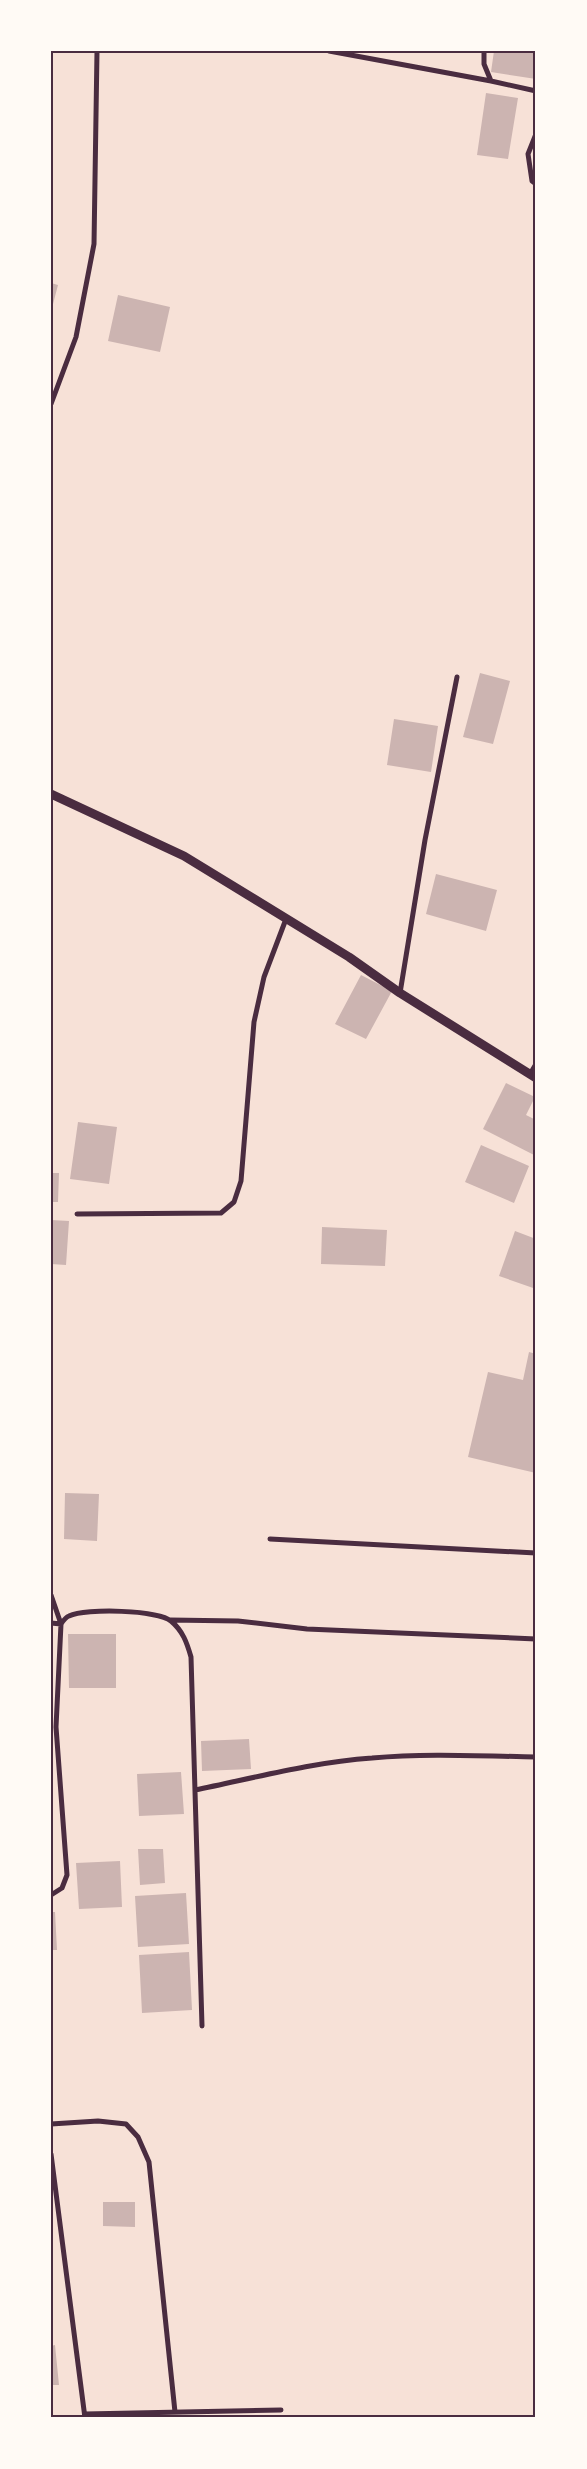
<svg xmlns="http://www.w3.org/2000/svg" width="587" height="2469" font-family="'IBM Plex Sans',sans-serif">
	<rect width="100%" height="100%" fill="#f7e1d7"/>
	<!-- building -->
	<path fill="#ccb4b1" d="M494,51H536V79L491,72Z
		M486,93L518,98L508,159L477,155Z
		M51,283L58,285L52,308H51Z
		M118,295L170,307L160,352L108,341Z
		M480,673L510,681L493,744L463,737Z
		M394,719L438,726L431,772L387,765Z
		M436,874L497,890L486,931L426,914Z
		M361,975L392,991L366,1039L335,1024Z
		M506,1083L535,1097L526,1115L536,1120V1156L483,1129Z
		M78,1122L117,1127L109,1184L70,1179Z
		M481,1145L529,1166L514,1203L465,1182Z
		M51,1173H59L58,1202H51Z
		M51,1220L69,1221L66,1265L51,1264Z
		M322,1227L387,1230L385,1266L321,1264Z
		M515,1231L536,1239V1289L499,1276Z
		M529,1352L536,1354V1473L468,1457L488,1372L523,1380Z
		M65,1493L99,1494L97,1541L64,1539Z
		M68,1634H116V1688H69Z
		M249,1739L251,1769L202,1771L201,1741Z
		M181,1772L184,1814L139,1816L137,1774Z
		M138,1849H163L165,1883L140,1885Z
		M120,1861L122,1907L79,1909L76,1863Z
		M186,1893L189,1944L138,1947L135,1896Z
		M51,1912H55L57,1950H51Z
		M189,1952L192,2010L142,2013L139,1955Z
		M103,2202H135V2227L103,2226Z
		M55,2345L59,2385H51V2346Z"/>
	<g fill="none" stroke-linecap="round" stroke-linejoin="round">
		<!-- minor -->
		<path stroke="#4a2c40" stroke-width="5" d="M329,51L491,81
			M484,51V64L491,81L536,91
			M536,134L528,154L532,181L536,184
			M51,404L76,337L94,244L97,51
			M400,993L425,840L457,677
			M530,1074L536,1064
			M77,1214L221,1213L234,1202L241,1181L254,1022L264,977L286,919
			M270,1539L536,1553
			M51,1595L61,1624L51,1623
			M170,1620L238,1621L307,1629L536,1639
			M195,1790C254,1778 313,1762 372,1758C426,1753 481,1756 536,1757
			M51,1895L62,1888L67,1875L56,1727L61,1624C63,1621 66,1617 69,1616C86,1608 158,1610 171,1621C183,1631 187,1643 191,1657L202,2026
			M51,2124L98,2121L126,2124L138,2137L149,2162L175,2412
			M51,2154L85,2418
			M85,2414L281,2410"/>
		<!-- tertiary -->
		<path stroke="#4a2c40" stroke-width="9" d="M51,794L184,856L349,957L400,993L536,1078"/>
	</g>
	<!-- border -->
	<rect width="587" height="2469" fill="none" stroke="#fffaf5" stroke-width="105"/>
	<rect x="52" y="52" width="482" height="2364" fill="none" stroke="#4a2c40" stroke-width="2"/>
</svg>
